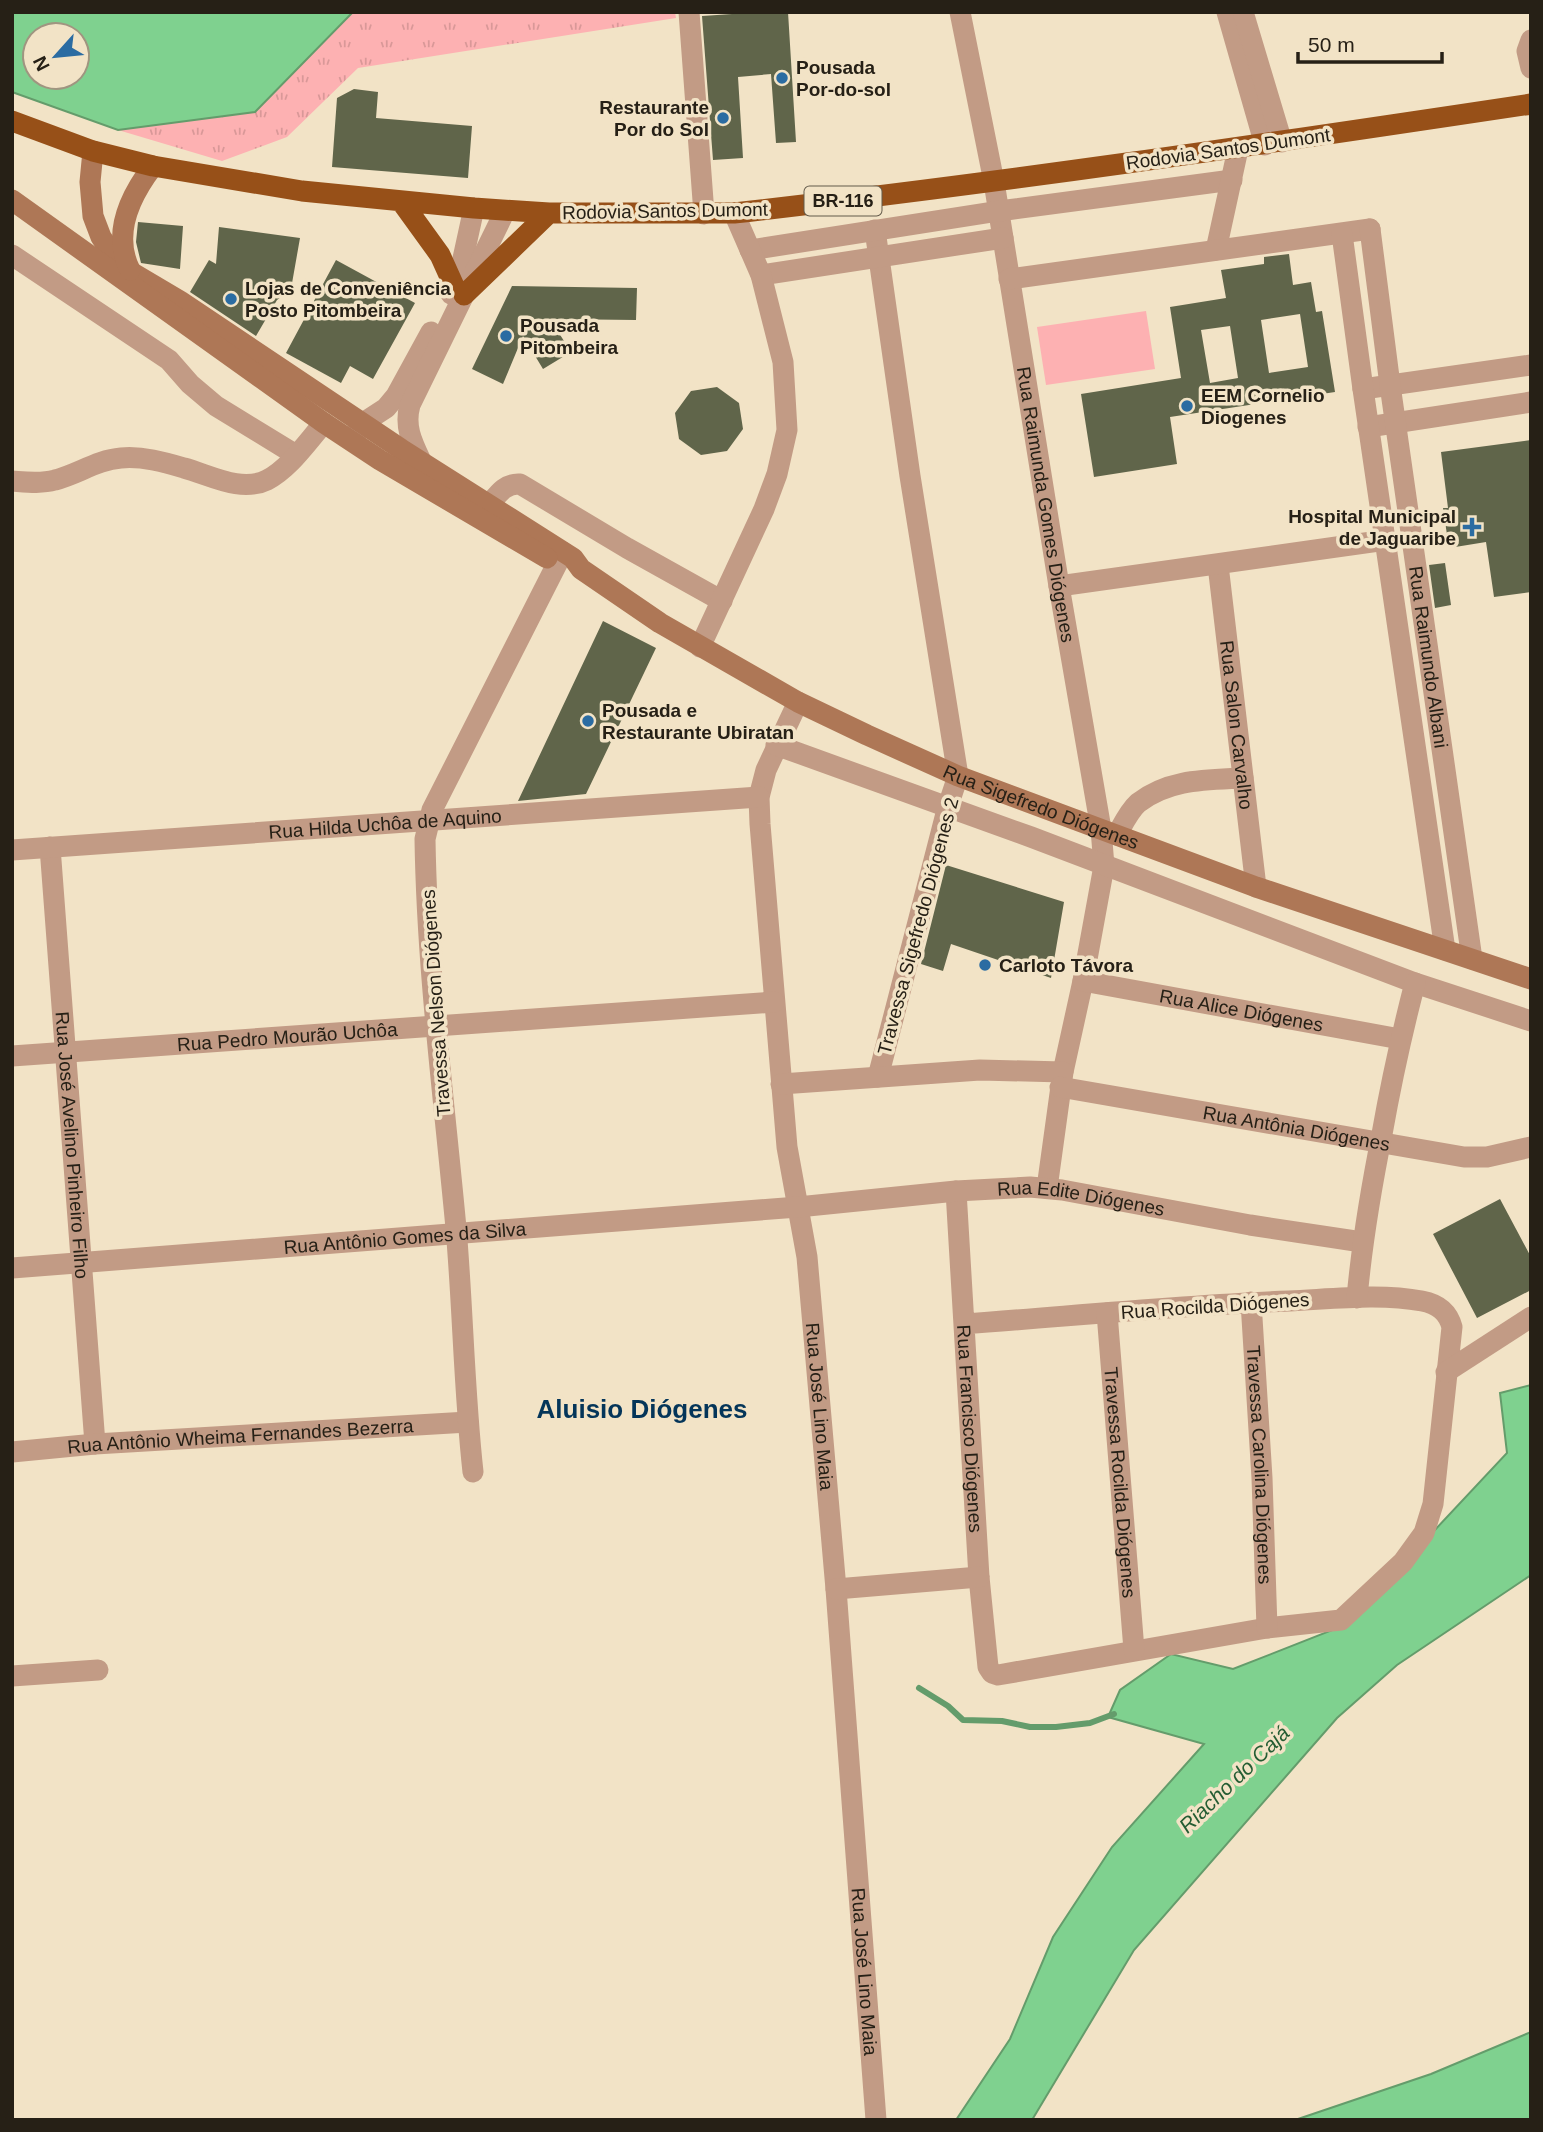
<svg xmlns="http://www.w3.org/2000/svg" width="1543" height="2132" font-family="Arial,sans-serif">
	<defs>
		<pattern id="grass-tufts" width="24" height="20" patternUnits="userSpaceOnUse" patternTransform="scale(1.75)"><rect width="24" height="20" fill="#fdb1b2"/><path d="M3 7l-1-3M5 7V3M7 7l1-3M15 17l-1-3M17 17v-4M19 17l1-3" fill="none" stroke="#d99898"/></pattern>
	</defs>
	<rect width="100%" height="100%" fill="#f2e3c6"/>
	<!-- grass -->
	<path fill="url(#grass-tufts)" d="M353,12H675L676,18L358,68L287,137L222,161L118,130L255,112Z"/>
	<!-- garden -->
	<path fill="#fdb1b2" d="M1146,311L1155,369L1046,385L1037,327Z"/>
	<!-- water -->
	<path fill="#7fd18f" stroke="#649c6b" stroke-width="2" fill-rule="evenodd" d="M12,12H353L255,112L118,130L12,92ZM35,35H77V77H35Z
		M1531,1385V1575L1397,1665L1337,1718L1134,1950L1032,2120H956L1010,2039L1053,1937L1112,1847L1204,1744L1108,1717L1120,1690L1171,1654L1233,1669L1335,1629L1432,1533L1507,1453L1500,1393Z
		M1531,2032V2120H1295L1431,2074Z"/>
	<g fill="none" stroke-linecap="round" stroke-linejoin="round">
		<!-- stream -->
		<path stroke="#649c6b" stroke-width="6" d="M919,1688L948,1706L963,1720L1002,1721L1030,1727H1056L1090,1723L1114,1714"/>
	</g>
	<!-- building -->
	<path fill="#60654a" fill-rule="evenodd" d="M762,12H788L796,142L776,143L771,74L738,77L743,158L713,160L702,16Z
		M354,89L378,92L376,118L472,126L468,178L332,167L337,98Z
		M138,222L183,226L180,269L141,263L136,242Z
		M219,227L300,238L291,289L277,300L256,336L190,292L209,260L216,264Z
		M1289,254L1293,285L1311,282L1316,312L1322,311L1335,392L1170,417L1177,464L1094,477L1081,394L1181,378L1170,307L1226,298L1221,270L1264,264V257ZM1300,314L1308,367L1269,373L1261,320ZM1230,326L1238,378L1210,383L1201,330Z
		M336,260L415,303L373,379L350,366L341,383L286,353Z
		M512,286L637,288L636,320L550,319L571,352L543,369L523,336L503,384L472,369Z
		M717,387L739,403L743,429L727,451L701,455L679,439L675,413L691,391Z
		M1531,440V592L1494,597L1486,542L1449,548L1443,508H1448L1441,452Z
		M1445,563L1451,605L1435,608L1429,565Z
		M603,621L656,648L586,794L518,801Z
		M946,865L1064,902L1051,978L951,944L943,971L921,964Z
		M1500,1199L1531,1257V1290L1477,1318L1433,1234Z"/>
	<g fill="none" stroke-linecap="round" stroke-linejoin="round">
		<!-- minor -->
		<g stroke="#c29b85" stroke-width="21">
			<path id="s1" d="M960,12L994,182L1059,586L1101,829L1104,866L1083,981L1063,1072L1047,1188"/>
			<path d="M1531,40L1527,51L1531,68"/>
			<path d="M875,230L910,476L958,776L948,806L878,1077"/>
			<path d="M750,250L999,211L1232,180"/>
			<path d="M1216,250L1238,149"/>
			<path d="M12,255L169,360L190,384L216,406L296,455"/>
			<path d="M761,275L1003,238"/>
			<path d="M1009,279L1370,229"/>
			<path d="M1363,389L1531,365"/>
			<path d="M1368,427L1531,402"/>
			<path d="M12,481C26,482 41,484 55,480C78,474 97,460 121,458C142,456 164,462 184,468C210,475 241,493 267,480C290,468 307,442 324,423"/>
			<path d="M489,505C498,494 505,483 520,484L627,548L722,601"/>
			<path id="s2" d="M1218,565L1256,887"/>
			<path d="M1059,586L1386,540"/>
			<path d="M700,647L764,509L777,474L787,430L783,362L761,275L734,213"/>
			<path id="s3" d="M798,702L766,770L759,797L760,824L787,1147L807,1257L836,1589L876,2120"/>
			<path d="M776,745L1031,837L1415,983L1531,1021"/>
			<path d="M1117,835C1123,824 1129,811 1138,803C1169,779 1206,780 1243,778"/>
			<path id="s4" d="M50,847L95,1444"/>
			<path id="s5" d="M12,850L759,797"/>
			<path id="s6" d="M1083,981L1400,1039"/>
			<path id="s7" d="M12,1056L774,1002"/>
			<path d="M781,1084L980,1070L1063,1072"/>
			<path id="s8" d="M1060,1087L1464,1157H1487L1531,1147"/>
			<path id="s9" d="M956,1191L979,1577L988,1667L992,1673L998,1675L1267,1628L1341,1620L1403,1562L1424,1533L1433,1504L1452,1327C1448,1312 1438,1304 1422,1301C1380,1293 1332,1299 1289,1301C1181,1305 1073,1316 964,1324"/>
			<path id="s10" d="M12,1268L798,1207L956,1191L1030,1187L1062,1190L1250,1225L1362,1242"/>
			<path d="M1357,1298C1362,1242 1371,1189 1382,1134C1391,1083 1402,1033 1415,983"/>
			<path id="s11" d="M1251,1302L1262,1478L1267,1628"/>
			<path id="s12" d="M1107,1313L1134,1650"/>
			<path d="M1446,1372L1531,1317"/>
			<path id="s13" d="M12,1452L95,1444L468,1422"/>
			<path d="M473,1472C464,1391 463,1309 456,1228C444,1099 427,969 425,839L432,810L563,552"/>
			<path d="M836,1589L979,1577"/>
			<path d="M12,1676L98,1670"/>
		</g>
		<!-- tertiary -->
		<g stroke="#c29b85" stroke-width="21">
			<path d="M689,12L704,214"/>
			<path d="M1227,12L1265,145"/>
			<path d="M1243,12L1282,142"/>
			<path id="s14" d="M1370,229L1390,385L1472,959"/>
			<path d="M1342,234L1363,389L1445,950"/>
			<path d="M451,294L462,263L474,208"/>
			<path d="M354,436L363,423L386,408L396,396L431,332"/>
			<path d="M421,461C412,442 404,426 410,405L505,211"/>
		</g>
		<!-- secondary -->
		<g stroke="#ae7756" stroke-width="21">
			<path id="s15" d="M93,151L90,182L93,216L101,237L113,255L131,272L180,301L401,449L573,558L581,569L660,623L798,702L867,735L958,776L1256,887L1531,979"/>
			<path d="M12,200L324,423L380,460L547,558"/>
			<path d="M130,270C112,234 130,196 153,166"/>
		</g>
		<!-- trunk -->
		<path stroke="#975018" stroke-width="21" d="M12,121L93,151L153,166L302,191L474,208L549,213H734C1000,183 1265,144 1531,104
			M401,201L440,255L454,286
			M464,295L549,213"/>
	</g>
	<!-- markers -->
	<g fill="#2b6ca2" stroke="#f2e3c6" stroke-width="2.5">
		<circle cx="782" cy="78" r="7"/>
		<circle cx="723" cy="118" r="7"/>
		<circle cx="231" cy="299" r="7"/>
		<circle cx="506" cy="336" r="7"/>
		<circle cx="1187" cy="406" r="7"/>
		<path d="M1468.5 516.5h7v7h7v7h-7v7h-7v-7h-7v-7h7z"/>
		<circle cx="588" cy="721" r="7"/>
		<circle cx="985" cy="965" r="7"/>
	</g>
	<g text-anchor="middle" dominant-baseline="central" stroke-width="7" stroke-linejoin="round" paint-order="stroke">
		<!-- shield labels -->
		<rect fill="#f2e3c6" stroke="#635a4b" stroke-width="2" x="804.5" y="186.5" width="77" height="29" rx="5"/>
		<g font-size="18" font-weight="bold" fill="#262016">
			<text x="843" y="201">BR-116</text>
		</g>
		<!-- poi labels -->
		<g font-size="19" font-weight="bold" fill="#262016" stroke="#f2e3c6" text-anchor="start">
			<text x="796" y="67">Pousada<tspan x="796" dy="22">Por-do-sol</tspan></text>
			<text x="709" y="107" text-anchor="end">Restaurante<tspan x="709" dy="22">Por do Sol</tspan></text>
			<text x="245" y="288">Lojas de Conveniência<tspan x="245" dy="22">Posto Pitombeira</tspan></text>
			<text x="520" y="325">Pousada<tspan x="520" dy="22">Pitombeira</tspan></text>
			<text x="1201" y="395">EEM Cornelio<tspan x="1201" dy="22">Diogenes</tspan></text>
			<text x="1456" y="516" text-anchor="end">Hospital Municipal<tspan x="1456" dy="22">de Jaguaribe</tspan></text>
			<text x="602" y="710">Pousada e<tspan x="602" dy="22">Restaurante Ubiratan</tspan></text>
			<text x="999" y="965">Carloto Távora</text>
		</g>
		<!-- street labels -->
		<g font-size="19" fill="#262016" stroke="#f2e3c6">
			<text transform="translate(1228 149) rotate(-8)">Rodovia Santos Dumont</text>
			<text transform="translate(665 211) rotate(-1)">Rodovia Santos Dumont</text>
			<text stroke="none"><textPath href="#s1" startOffset="500">Rua Raimunda Gomes Diógenes</textPath></text>
			<text stroke="none"><textPath href="#s14" startOffset="432">Rua Raimundo Albani</textPath></text>
			<text stroke="none"><textPath href="#s2" startOffset="161">Rua Salon Carvalho</textPath></text>
			<text stroke="none"><textPath href="#s15" startOffset="1194">Rua Sigefredo Diógenes</textPath></text>
			<text stroke="none"><textPath href="#s5" startOffset="374">Rua Hilda Uchôa de Aquino</textPath></text>
			<text transform="translate(918 926) rotate(-75)">Travessa Sigefredo Diógenes 2</text>
			<text transform="translate(436 1003) rotate(-94)">Travessa Nelson Diógenes</text>
			<text stroke="none"><textPath href="#s6" startOffset="161">Rua Alice Diógenes</textPath></text>
			<text stroke="none"><textPath href="#s7" startOffset="276">Rua Pedro Mourão Uchôa</textPath></text>
			<text stroke="none"><textPath href="#s8" startOffset="240">Rua Antônia Diógenes</textPath></text>
			<text stroke="none"><textPath href="#s4" startOffset="299">Rua José Avelino Pinheiro Filho</textPath></text>
			<text stroke="none"><textPath href="#s10" startOffset="1073">Rua Edite Diógenes</textPath></text>
			<text stroke="none"><textPath href="#s10" startOffset="394">Rua Antônio Gomes da Silva</textPath></text>
			<text transform="translate(1215 1306) rotate(-4)">Rua Rocilda Diógenes</text>
			<text stroke="none"><textPath href="#s3" startOffset="716">Rua José Lino Maia</textPath></text>
			<text stroke="none"><textPath href="#s9" startOffset="238">Rua Francisco Diógenes</textPath></text>
			<text stroke="none"><textPath href="#s13" startOffset="229">Rua Antônio Wheima Fernandes Bezerra</textPath></text>
			<text stroke="none"><textPath href="#s11" startOffset="163">Travessa Carolina Diógenes</textPath></text>
			<text stroke="none"><textPath href="#s12" startOffset="170">Travessa Rocilda Diógenes</textPath></text>
			<text stroke="none"><textPath href="#s3" startOffset="1283">Rua José Lino Maia</textPath></text>
		</g>
		<!-- water labels -->
		<g font-size="21" font-style="italic" fill="#245d33" stroke="#f2e3c6">
			<text transform="translate(1234 1779) rotate(-44)">Riacho do Cajá</text>
		</g>
		<!-- district labels -->
		<g font-size="26" font-weight="bold" fill="#043559" stroke="#f2e3c6">
			<text x="642" y="1409">Aluisio Diógenes</text>
		</g>
	</g>
	<!-- border -->
	<rect width="1543" height="2132" fill="none" stroke="#262016" stroke-width="28"/>
	<!-- north arrow -->
	<g transform="translate(56 56) rotate(243)"><circle r="33" fill="#f2e3c6" stroke="#a09580" stroke-width="2"/>
	<path d="M0-5L12 26L0 18L-12 26Z" fill="#2b6ca2"/>
	<text y="-10" font-size="19" font-weight="bold" text-anchor="middle" fill="#262016">N</text>
	</g>
	<!-- scale -->
	<path d="M1298 52v10h144v-10" fill="none" stroke="#262016" stroke-width="3.5"/>
	<text x="1308" y="52" font-size="21" fill="#262016" stroke="#f2e3c6" stroke-width="5" paint-order="stroke">50 m</text>
</svg>
